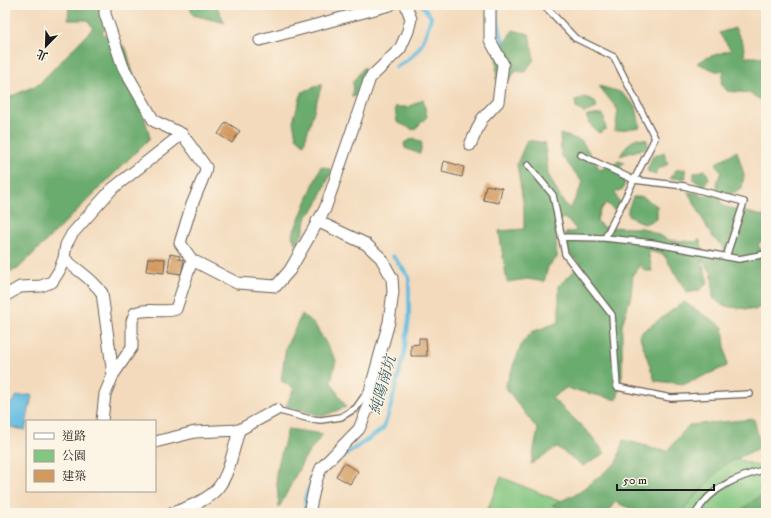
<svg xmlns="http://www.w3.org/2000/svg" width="771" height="518" font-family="'IM FELL DW Pica','Noto Serif TC',serif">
	<rect width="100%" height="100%" fill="#fcf5e5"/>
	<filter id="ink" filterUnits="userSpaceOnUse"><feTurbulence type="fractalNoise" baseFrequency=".025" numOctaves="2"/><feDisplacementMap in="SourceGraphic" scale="8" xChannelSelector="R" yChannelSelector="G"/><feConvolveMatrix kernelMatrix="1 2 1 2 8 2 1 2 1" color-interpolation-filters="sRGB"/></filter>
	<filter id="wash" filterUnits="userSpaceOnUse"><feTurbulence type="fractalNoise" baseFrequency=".012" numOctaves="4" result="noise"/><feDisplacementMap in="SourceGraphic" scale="16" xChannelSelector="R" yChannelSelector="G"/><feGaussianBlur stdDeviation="0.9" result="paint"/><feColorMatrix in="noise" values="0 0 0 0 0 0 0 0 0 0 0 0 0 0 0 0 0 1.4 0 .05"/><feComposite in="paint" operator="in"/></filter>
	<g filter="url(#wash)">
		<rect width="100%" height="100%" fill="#f3dabc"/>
		<!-- green -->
		<path fill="#83c680" stroke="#50714e" d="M713,450L766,469V513H664Z
			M501,477L588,513H486Z"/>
		<!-- forest -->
		<path fill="#6aab6e" stroke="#436445" d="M69,5H97L112,19L102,33L126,48L150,138L18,269L5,273V99L39,84L93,28L88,20H68Z
			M189,5H216L225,23L193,15Z
			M735,28L743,43L745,57H766V103L749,93L727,91L721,83L724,71H716L697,63L708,57L731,50L719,33Z
			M513,30L529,34L534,59L525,72L515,71L510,80H497L496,55Z
			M364,67L366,78L358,96L352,97L353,82Z
			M322,84L304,144L296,137L293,121L302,92Z
			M599,86L620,92L636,106L640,127L615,131L618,110Z
			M585,97L595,101L597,108L584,113L576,108L575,100Z
			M423,99L427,117L414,130L397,122L395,107H409Z
			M603,114L606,129L599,133L592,127L586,116Z
			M560,134L582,141L600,170L619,161L625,163L619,169L625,181L623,189L615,192L617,199L625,206L615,211L606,203L600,211L597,220L602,227L643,228L669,240L696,242L699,239L705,255L725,252C723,245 717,242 713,237C703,223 698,206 687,192L696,193L704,197L717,191V182L721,172L716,163L737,151L744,175L742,188L720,200L723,206L766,217V239H763L758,245L766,257V303L755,310L723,306L713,298L712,273L701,259L708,283L700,290L687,293L664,255L648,251L652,271H645L639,264L637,271L633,273L631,296L622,325V376L617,400L566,388L552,398L589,433L605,453L583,466L557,447L531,464L538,430L505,387L522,343L532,332L559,322V286L581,264L567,252L565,233L577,231L571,223L564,218L555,222L557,258L548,267L544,282L528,279L507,282L499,231L524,229V208L517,164L527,140L545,143L548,174L561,199L570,209L583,183L561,155Z
			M414,138L422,143L420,154L405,148L404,143Z
			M637,138L647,140L648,147L620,156L627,145Z
			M664,152L668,164L657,170L655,175L647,171L652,157Z
			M321,166L332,170L316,207L307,216L303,233L296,245L292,236Z
			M685,169L686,178L669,179L676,170Z
			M705,170L709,178L704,187L694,180V173Z
			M633,197H643L657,206V219L644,224L628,216V209Z
			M684,302L723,327L727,366L685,384L655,381L639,334Z
			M302,314L315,325L336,360L331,382L346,407L323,416L286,406L294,388L281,381L286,347Z
			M754,419L761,447L724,465L680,513H641L615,502L607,513H575L552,505L580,492L617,462L623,440L667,451L689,425Z
			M288,429L323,434L304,459L279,508L276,473Z
			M766,492V513H737Z"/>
		<!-- water -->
		<path fill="#63bce0" stroke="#406c7e" d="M32,395L25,430L5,426V411L17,396Z"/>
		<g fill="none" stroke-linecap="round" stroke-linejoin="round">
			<!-- stream -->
			<path stroke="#63bce0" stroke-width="4" d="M497,5L496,14L503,42
				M396,67C420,54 424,43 431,17L422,5
				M329,466L383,429L390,409L404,354L409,318V277L393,256
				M306,509L305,498L310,486"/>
		</g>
		<g id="blocks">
			<!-- building -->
			<path fill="#d3995d" d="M226,122L240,131L232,143L218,134Z
				M444,161L464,167L462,177L442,172Z
				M486,185L502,188L499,203L483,200Z
				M170,254L180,256L179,259L184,260L181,274L168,272Z
				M148,258L165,259L164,273L146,271Z
				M419,338H426L427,356H411V345L419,344Z
				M344,463L358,471L350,484L336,476Z"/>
		</g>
	</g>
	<g filter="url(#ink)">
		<use href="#blocks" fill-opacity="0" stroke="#675e54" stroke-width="1"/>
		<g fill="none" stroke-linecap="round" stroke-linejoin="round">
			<defs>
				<path id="service" d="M544,5L575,38L614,57L655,138L605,238
					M581,155L634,180L684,186L744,202L726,257
					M528,165L553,195L565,254L612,315L617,387L671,398L750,394
					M561,237L605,238L652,243L739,259L766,254
					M276,410L310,419L321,420L341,417L356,408L367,392
					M696,513C712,486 738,477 766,469"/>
				<path id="minor" d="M105,5V14L123,67L154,121L182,134L206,167L205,173L191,207L180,243L192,260L237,283L276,286L290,270L325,209L370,78L400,49L408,31L411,19L406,5
					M260,40L390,5
					M470,145L482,119L498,102L503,64L490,40V5
					M64,258C77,271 91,277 102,293L113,375
					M5,296L20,287L41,286L52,282L59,271L64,258L66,245L72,234L112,189L182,134
					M102,421L105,394L113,375L132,347V321L135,313C148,307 163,314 176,309L192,260
					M155,442L195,432L239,430L276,410
					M172,513C227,495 225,481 239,430
					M309,513L316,481L321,468L359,429L368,408L371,387L389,322L393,292L392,278L381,258L366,244L317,221"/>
			</defs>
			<!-- service casing -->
			<use href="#service" stroke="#675e54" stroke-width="8"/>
			<!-- minor casing -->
			<use href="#minor" stroke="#675e54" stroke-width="13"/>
			<!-- service -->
			<use href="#service" stroke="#fff" stroke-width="5.5"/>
			<!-- minor -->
			<use href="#minor" stroke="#fff" stroke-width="11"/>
		</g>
	</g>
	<g text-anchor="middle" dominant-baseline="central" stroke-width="3" stroke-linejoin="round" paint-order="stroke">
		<!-- water labels -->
		<g font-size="15" font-style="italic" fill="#385c6a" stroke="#fcf5e5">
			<text transform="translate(383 385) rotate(-74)">純陽南坑</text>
		</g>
	</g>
	<!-- margin -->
	<rect width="771" height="518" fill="none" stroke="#fcf5e5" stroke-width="20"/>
	<!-- legend -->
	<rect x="26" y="420" width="130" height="72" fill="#fcf5e5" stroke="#a29e95"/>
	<rect x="34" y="433" width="20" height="6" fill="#ffffff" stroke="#a29e95"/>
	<text x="62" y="440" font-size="12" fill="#1c1c1c">道路</text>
	<rect x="34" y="450" width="20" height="12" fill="#83c680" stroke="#a29e95"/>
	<text x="62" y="460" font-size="12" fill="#1c1c1c">公園</text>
	<rect x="34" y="470" width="20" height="12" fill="#d3995d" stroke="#a29e95"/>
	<text x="62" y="480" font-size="12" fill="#1c1c1c">建築</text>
	<!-- north arrow -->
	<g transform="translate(46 46) rotate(203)" stroke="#fcf5e5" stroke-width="3" paint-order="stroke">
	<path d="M0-3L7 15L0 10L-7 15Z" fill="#1c1c1c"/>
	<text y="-6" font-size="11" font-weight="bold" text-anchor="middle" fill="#1c1c1c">北</text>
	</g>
	<!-- scale -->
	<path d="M617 484v6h97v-6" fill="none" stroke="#1c1c1c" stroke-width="2"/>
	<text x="623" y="484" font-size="12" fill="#1c1c1c" stroke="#fcf5e5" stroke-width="3" paint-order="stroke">50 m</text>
</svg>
